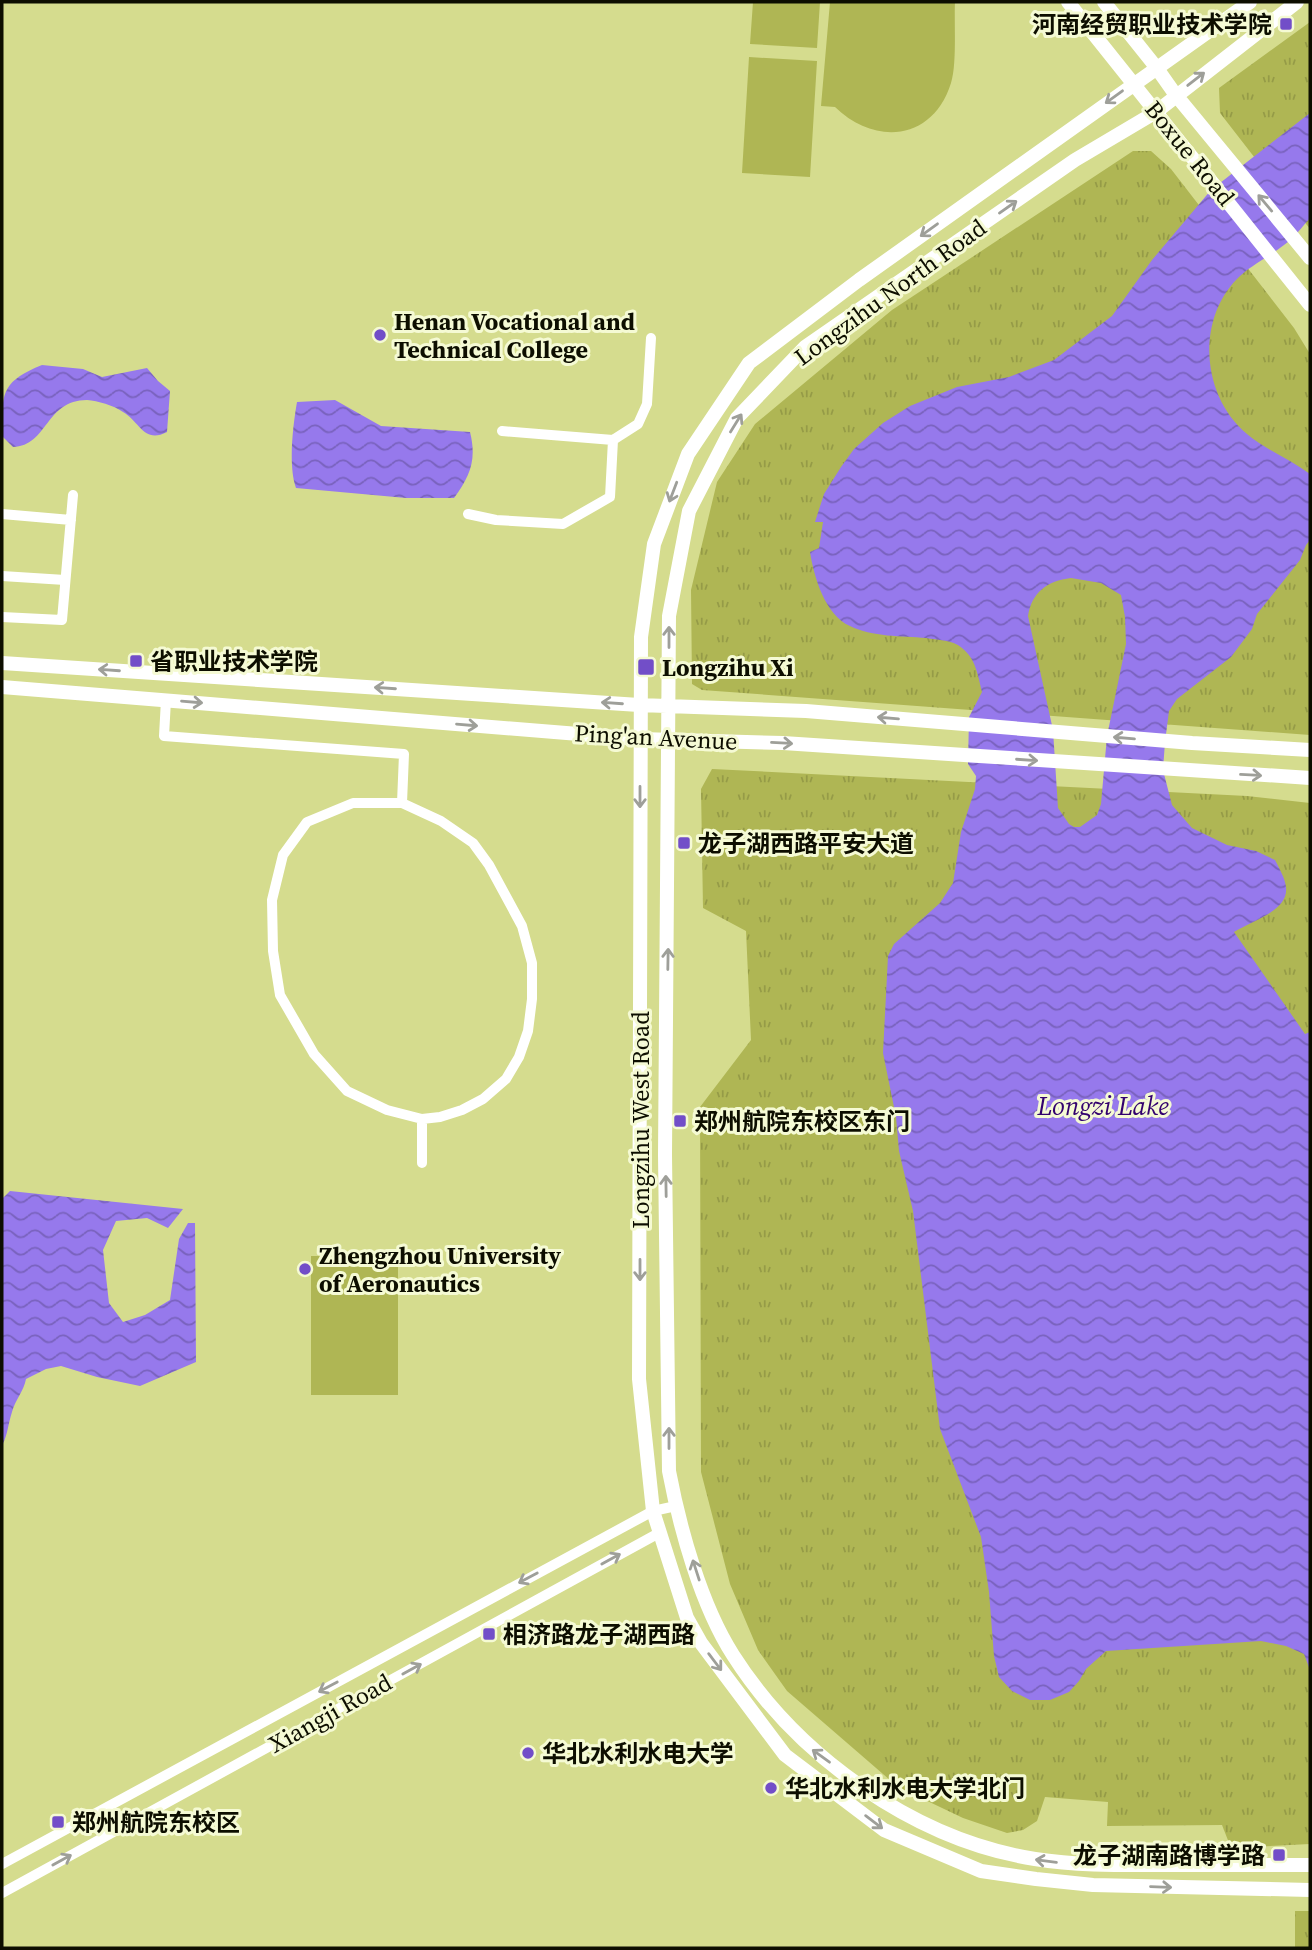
<svg xmlns="http://www.w3.org/2000/svg" width="1312" height="1950" font-family="'Source Serif 4','Noto Sans SC',serif">
	<defs>
		<pattern id="grass-tufts" width="24" height="20" patternUnits="userSpaceOnUse" patternTransform="scale(1.75)"><rect width="24" height="20" fill="#afb654"/><path d="M3 7l-1-3M5 7V3M7 7l1-3M15 17l-1-3M17 17v-4M19 17l1-3" fill="none" stroke="#959b47"/></pattern>
		<pattern id="water-waves" width="16" height="10" patternUnits="userSpaceOnUse" patternTransform="scale(1.75)"><rect width="16" height="10" fill="#9679ec"/><path d="M0 5q4-4 8 0t8 0" fill="none" stroke="#7962bd"/></pattern>
	</defs>
	<rect width="100%" height="100%" fill="#d5dc8e"/>
	<!-- grass -->
	<path fill="url(#grass-tufts)" d="M1310,22V229L1220,113L1219,88Z
		M1133,151H1151L1171,169L1294,328L1310,354V735L702,690L692,684L691,590L717,482L755,424L892,310Z
		M712,769L1247,796L1310,803V1844L1231,1848L1222,1825L1107,1826L1108,1802L1045,1797L1037,1821L1023,1830L1007,1833L963,1818L898,1787L787,1691L758,1650L730,1584L701,1472L700,1107L751,1040L746,931L703,908L701,789Z
		M1295,1911H1310V1948H1295Z"/>
	<!-- garden -->
	<path fill="#afb654" d="M753,2H820L817,48L750,44Z
		M830,2H955C954,23 957,64 951,83C933,141 875,146 835,107L821,106Z
		M749,57L817,61L810,177L742,173Z
		M311,1256H398V1395H311Z"/>
	<!-- water -->
	<path fill="url(#water-waves)" fill-rule="evenodd" d="M1310,113V218C1302,227 1294,238 1284,245C1269,257 1249,266 1236,280C1196,322 1202,397 1247,434C1266,450 1290,459 1310,474V540L1306,545L1300,560L1257,614L1252,629L1231,657L1177,699L1169,711L1165,742L1163,770L1172,805L1192,828L1227,845L1256,851L1275,860C1279,868 1285,878 1286,887C1289,911 1251,921 1234,932L1305,1034L1310,1032V1670L1304,1654L1286,1646L1261,1641L1106,1651L1086,1669L1079,1681L1069,1692L1050,1700H1030L1012,1691L999,1677L994,1656L989,1592L981,1537L940,1429L913,1211L899,1151L896,1117L883,1053L888,956L894,944L940,903L953,883L961,832L975,789L976,776L968,764L969,717L982,692C978,676 976,659 962,648C953,640 938,640 926,638C902,636 872,637 850,626C825,615 814,577 810,552L819,548L823,522H815L824,494L841,467L854,449L883,423L910,406L957,387L1009,377L1054,360L1112,316L1152,260L1211,190ZM1071,578L1101,583L1121,595L1125,617L1126,644L1107,736L1101,804L1097,815L1080,827H1074L1069,824L1058,808L1053,730L1028,616C1032,592 1047,581 1071,578Z
		M42,365L83,369L102,377L147,368L158,381L170,391L167,432C144,444 140,422 123,412C113,405 98,401 87,400C45,400 48,446 13,447L2,436C2,394 0,382 42,365Z
		M335,400L381,426L470,432C477,460 470,476 454,498H406L296,488C288,466 293,425 297,402Z
		M10,1191L183,1209L168,1228L147,1218L116,1221L103,1250L109,1303L123,1322L145,1315L170,1300L179,1239L188,1223H195L196,1362L140,1386L97,1377L61,1366L46,1369L26,1379C24,1391 15,1400 12,1412C8,1424 8,1434 2,1446V1199Z"/>
	<g fill="none" stroke-linecap="round" stroke-linejoin="round">
		<!-- street -->
		<path stroke="#fff" stroke-width="10" d="M502,431L613,440L638,424L647,404L651,338
			M2,514L71,520
			M468,514L496,520L563,524L610,497L613,440
			M2,576L65,580
			M2,617L62,620L73,495
			M166,700L164,736L404,754L402,803
			M422,1119L440,1117L462,1110L483,1099L506,1079L519,1057L528,1031L532,999V963L522,926L489,865L473,843L441,821L402,803H353L307,822L283,855L272,900L273,951L280,995L314,1054L347,1091L387,1110L422,1119V1163
			M2,1864L653,1511L676,1506
			M2,1893L659,1533"/>
		<!-- secondary -->
		<path stroke="#fff" stroke-width="14" d="M1068,2L1310,305
			M1104,2L1156,67L1175,94L1310,258
			M1250,2L859,280L749,363L688,454L654,544L641,637L639,1379L653,1511L687,1618L701,1643L785,1755L884,1830L981,1871L1036,1879L1093,1885L1310,1890
			M1297,2L1156,112L1075,160L805,347L737,418L689,511L669,616L665,1155L669,1471C680,1529 701,1605 733,1655C798,1757 915,1840 1035,1859C1079,1866 1123,1865 1167,1865C1215,1865 1263,1865 1310,1865
			M2,663L639,705L806,711L1192,743L1310,750
			M2,687L640,739L783,743L1310,778"/>
	</g>
	<!-- one-way arrows -->
	<defs><path id="oneway-shaft" d="M-6 0H5M1.5-3L5.5 0L1.5 3" fill="none" stroke-width="1.6" stroke-linecap="round" stroke-linejoin="round" transform="scale(1.75)"/></defs>
	<g stroke="#9e9f99">
		<use href="#oneway-shaft" transform="translate(1196 79) rotate(-38)"/>
		<use href="#oneway-shaft" transform="translate(1114 97) rotate(144)"/>
		<use href="#oneway-shaft" transform="translate(1265 203) rotate(-130)"/>
		<use href="#oneway-shaft" transform="translate(1008 207) rotate(-35)"/>
		<use href="#oneway-shaft" transform="translate(929 230) rotate(144)"/>
		<use href="#oneway-shaft" transform="translate(736 423) rotate(-58)"/>
		<use href="#oneway-shaft" transform="translate(673 492) rotate(111)"/>
		<use href="#oneway-shaft" transform="translate(669 637) rotate(-90)"/>
		<use href="#oneway-shaft" transform="translate(109 670) rotate(-176)"/>
		<use href="#oneway-shaft" transform="translate(385 688) rotate(-176)"/>
		<use href="#oneway-shaft" transform="translate(192 702) rotate(5)"/>
		<use href="#oneway-shaft" transform="translate(612 703) rotate(-176)"/>
		<use href="#oneway-shaft" transform="translate(888 718) rotate(-175)"/>
		<use href="#oneway-shaft" transform="translate(467 725) rotate(5)"/>
		<use href="#oneway-shaft" transform="translate(1124 738) rotate(-175)"/>
		<use href="#oneway-shaft" transform="translate(782 743) rotate(3)"/>
		<use href="#oneway-shaft" transform="translate(1027 760) rotate(4)"/>
		<use href="#oneway-shaft" transform="translate(1251 775) rotate(3)"/>
		<use href="#oneway-shaft" transform="translate(640 797) rotate(90)"/>
		<use href="#oneway-shaft" transform="translate(668 959) rotate(-89)"/>
		<use href="#oneway-shaft" transform="translate(666 1186) rotate(-91)"/>
		<use href="#oneway-shaft" transform="translate(640 1270) rotate(90)"/>
		<use href="#oneway-shaft" transform="translate(669 1438) rotate(-90)"/>
		<use href="#oneway-shaft" transform="translate(611 1559) rotate(-29)"/>
		<use href="#oneway-shaft" transform="translate(696 1570) rotate(-108)"/>
		<use href="#oneway-shaft" transform="translate(528 1578) rotate(152)"/>
		<use href="#oneway-shaft" transform="translate(715 1662) rotate(53)"/>
		<use href="#oneway-shaft" transform="translate(412 1669) rotate(-29)"/>
		<use href="#oneway-shaft" transform="translate(328 1687) rotate(152)"/>
		<use href="#oneway-shaft" transform="translate(821 1756) rotate(-144)"/>
		<use href="#oneway-shaft" transform="translate(874 1822) rotate(37)"/>
		<use href="#oneway-shaft" transform="translate(62 1860) rotate(-29)"/>
		<use href="#oneway-shaft" transform="translate(1046 1861) rotate(-173)"/>
		<use href="#oneway-shaft" transform="translate(1161 1887) rotate(2)"/>
	</g>
	<!-- markers -->
	<g fill="#724ec8" stroke="#f5fad4" stroke-width="2.5">
		<rect x="1279" y="17" width="14" height="14" rx="3.5"/>
		<circle cx="380" cy="335" r="7"/>
		<rect x="129" y="654" width="14" height="14" rx="3.5"/>
		<rect x="637" y="658" width="18" height="18" rx="3.5"/>
		<rect x="677" y="836" width="14" height="14" rx="3.5"/>
		<rect x="673" y="1114" width="14" height="14" rx="3.5"/>
		<circle cx="305" cy="1269" r="7"/>
		<rect x="482" y="1627" width="14" height="14" rx="3.5"/>
		<circle cx="528" cy="1753" r="7"/>
		<circle cx="771" cy="1788" r="7"/>
		<rect x="51" y="1815" width="14" height="14" rx="3.5"/>
		<rect x="1272" y="1848" width="14" height="14" rx="3.5"/>
	</g>
	<g text-anchor="middle" dominant-baseline="central" stroke-width="6" stroke-linejoin="round" paint-order="stroke">
		<!-- poi labels -->
		<g font-size="24" font-weight="bold" fill="#0d0e00" stroke="#f5fad4" text-anchor="start">
			<text x="1272" y="24" text-anchor="end">河南经贸职业技术学院</text>
			<text x="394" y="321">Henan Vocational and<tspan x="394" dy="28">Technical College</tspan></text>
			<text x="150" y="661">省职业技术学院</text>
			<text x="662" y="667">Longzihu Xi</text>
			<text x="698" y="843">龙子湖西路平安大道</text>
			<text x="694" y="1121">郑州航院东校区东门</text>
			<text x="319" y="1255">Zhengzhou University<tspan x="319" dy="28">of Aeronautics</tspan></text>
			<text x="503" y="1634">相济路龙子湖西路</text>
			<text x="542" y="1753">华北水利水电大学</text>
			<text x="785" y="1788">华北水利水电大学北门</text>
			<text x="72" y="1822">郑州航院东校区</text>
			<text x="1265" y="1855" text-anchor="end">龙子湖南路博学路</text>
		</g>
		<!-- street labels -->
		<g font-size="24" fill="#0d0e00" stroke="#f5fad4">
			<text transform="translate(1190 153) rotate(51)">Boxue Road</text>
			<text transform="translate(890 292) rotate(-36)">Longzihu North Road</text>
			<text transform="translate(656 737) rotate(3)">Ping'an Avenue</text>
			<text transform="translate(640 1120) rotate(-90)">Longzihu West Road</text>
			<text transform="translate(330 1713) rotate(-29)">Xiangji Road</text>
		</g>
		<!-- water labels -->
		<g font-size="26" font-style="italic" fill="#32016e" stroke="#f5fad4">
			<text x="1103" y="1106">Longzi Lake</text>
		</g>
	</g>
	<!-- border -->
	<rect width="1312" height="1950" fill="none" stroke="#0d0e00" stroke-width="7"/>
</svg>
